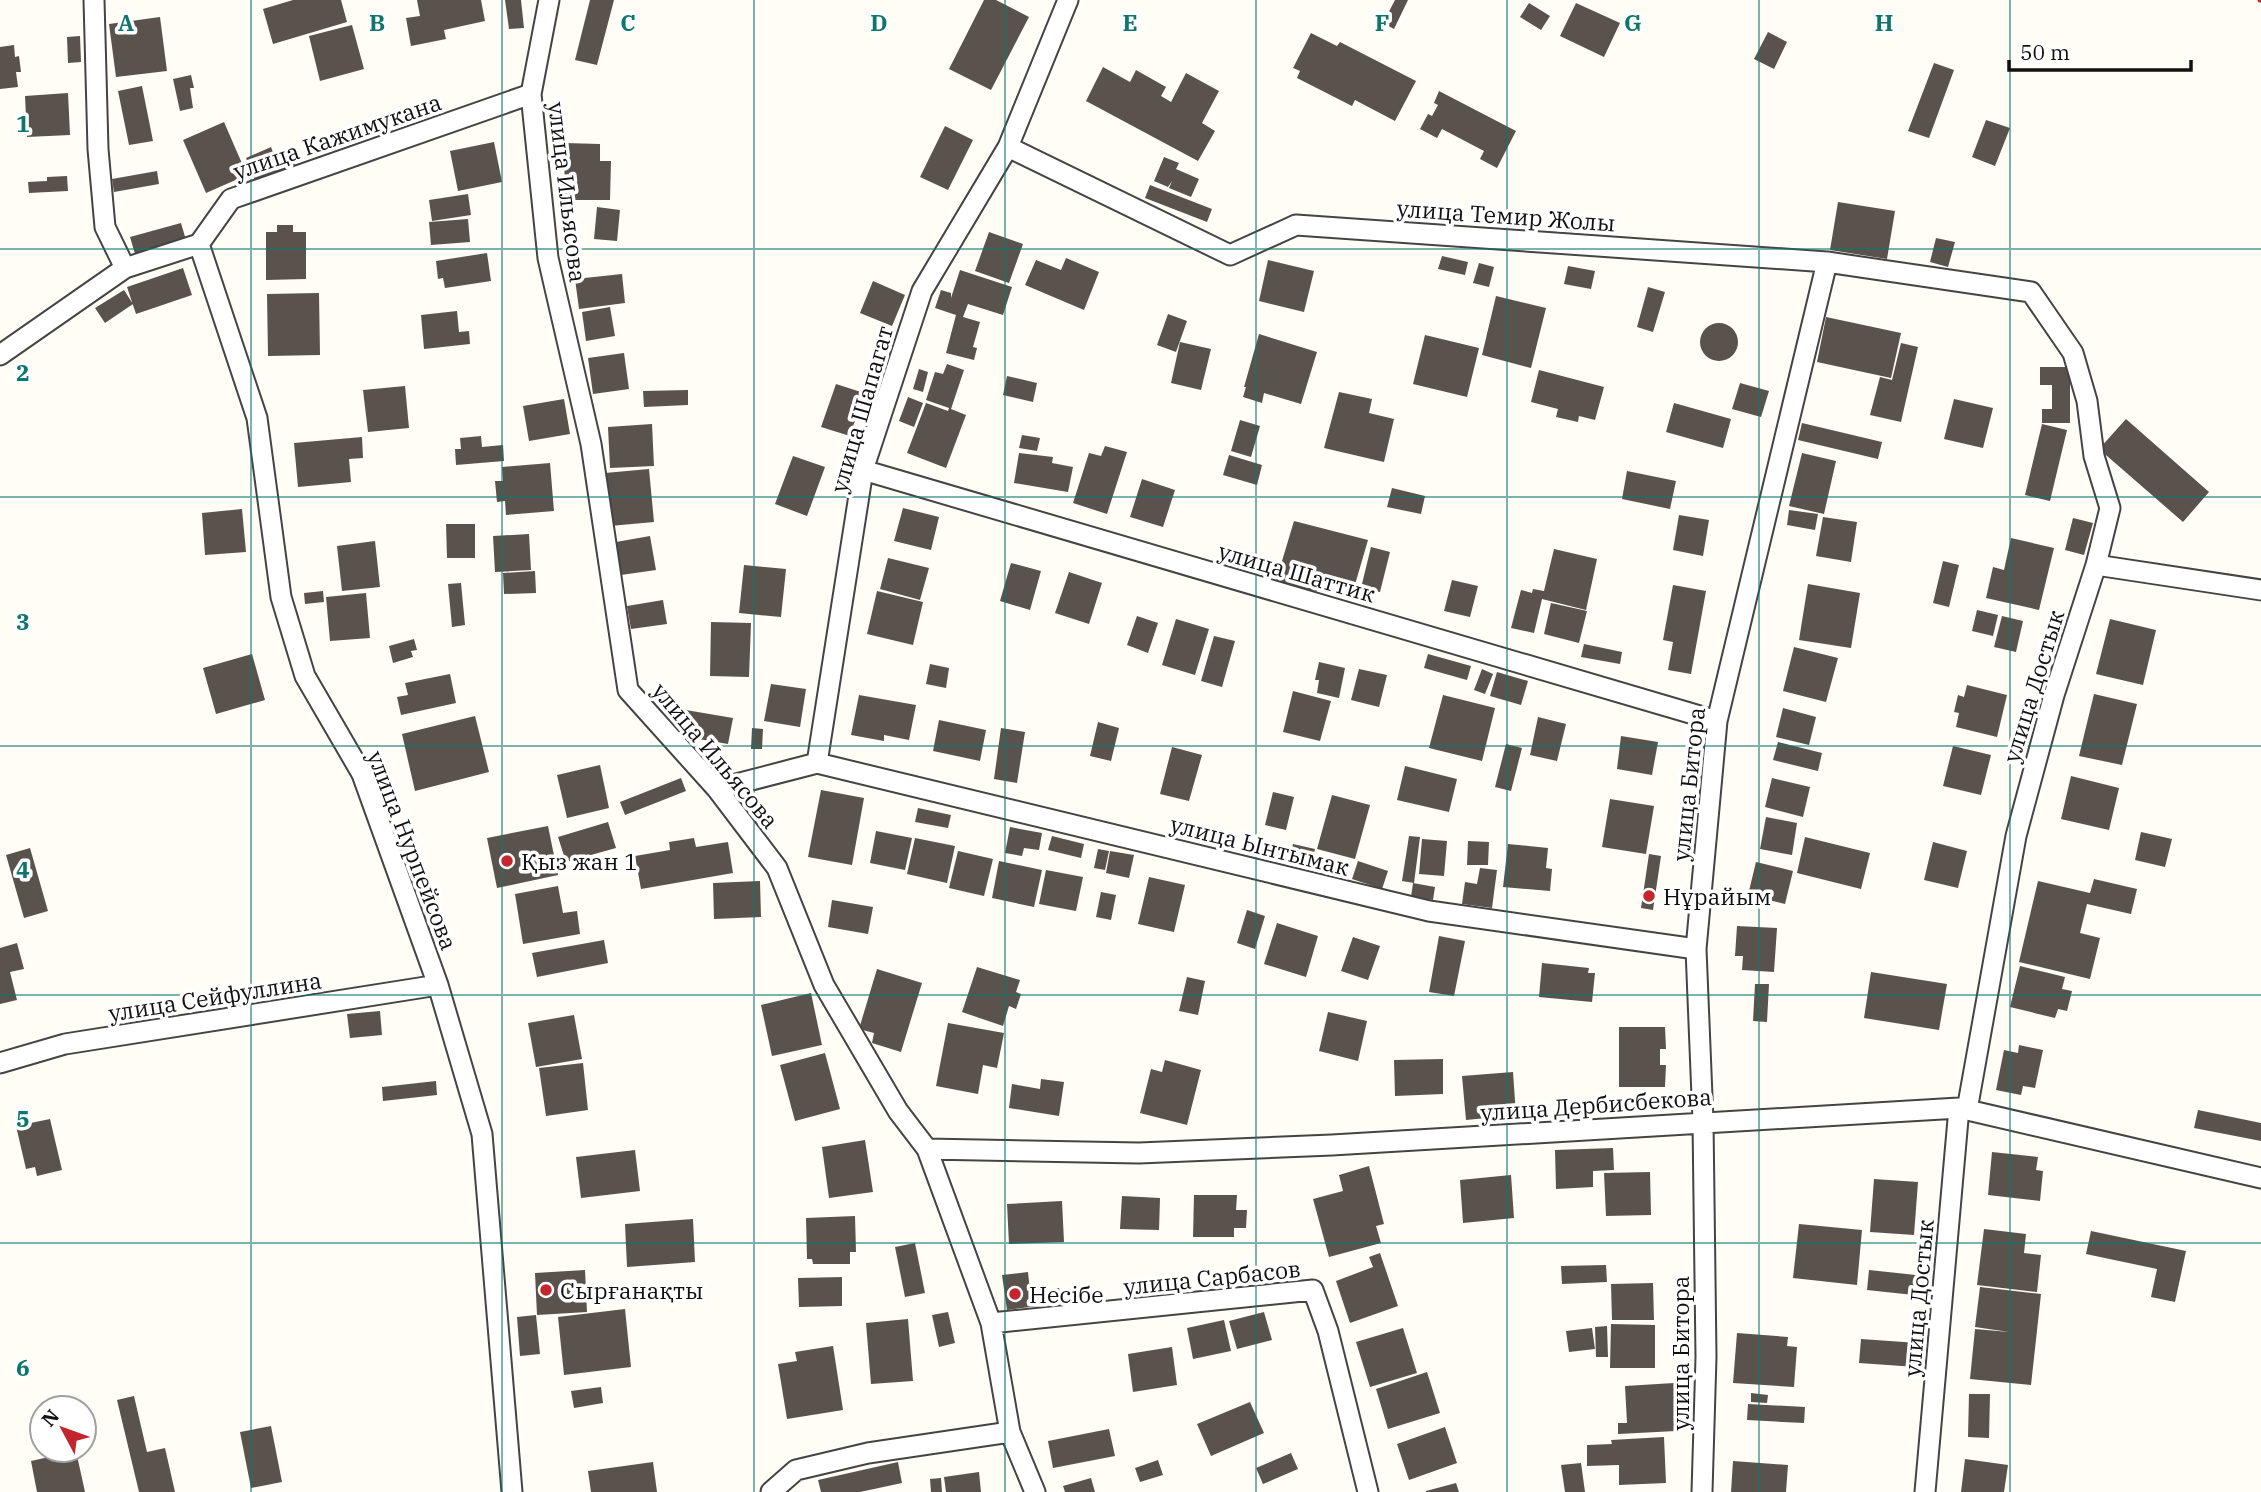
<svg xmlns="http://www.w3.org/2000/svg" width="2261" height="1492" font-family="'IBM Plex Serif',serif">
	<rect width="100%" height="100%" fill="#fffdf5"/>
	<!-- building -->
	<path fill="#5a524d" d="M293,0H341L347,22L273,44L263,9Z
		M417,0H481L485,21L444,30L446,39L411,46L406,18L420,16Z
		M505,0H521L524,28L509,29Z
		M590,0H614L597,65L575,60Z
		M984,0H996L1029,17L991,90L949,69Z
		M1395,0H1408L1394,29L1383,23Z
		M1529,3L1550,16L1541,30L1520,17Z
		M1576,3L1620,23L1604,57L1560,36Z
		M160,17L167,71L116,77L109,24Z
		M352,25L364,69L320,81L309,36Z
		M1768,32L1787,42L1774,69L1754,59Z
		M1311,33L1337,46L1340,42L1416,81L1395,121L1355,100L1352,106L1297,78L1300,71L1293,68Z
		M80,36L81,62L68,63L67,37Z
		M14,45L15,57L19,56L21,72H16L18,87L0,89V47Z
		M1934,63L1954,70L1929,138L1908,131Z
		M1103,67L1130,82L1136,70L1166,87L1161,96L1171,102L1186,73L1219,91L1202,123L1215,131L1198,161L1086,101Z
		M191,75L194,88H190L193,108L180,111L173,79Z
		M142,86L153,141L129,145L118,91Z
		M1439,91L1516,131L1497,168L1480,159L1484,151L1442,129L1437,138L1420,129L1428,114L1432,116L1438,105L1434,103Z
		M68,93L70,135L27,137L25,96Z
		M1986,120L2010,128L1995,166L1972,157Z
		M224,122L247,175L206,193L183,140Z
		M945,126L973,140L948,190L920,177Z
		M494,142L502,182L458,191L450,151Z
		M565,143L600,144V161H611L610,200H564Z
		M271,147L274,155L289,149L296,167L256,183L246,158Z
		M1164,157L1179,163L1176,169L1199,179L1191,197L1169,188L1172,181L1168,187L1154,181Z
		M157,171L159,184L114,192L112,179Z
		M67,176L68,191L29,193L28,182L47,181V177Z
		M1150,185L1212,209L1207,222L1145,198Z
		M468,194L471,215L432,221L429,200Z
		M1838,202L1895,211L1887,259L1830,250Z
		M597,207L620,210L617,241L594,239Z
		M468,219L470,242L431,245L429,222Z
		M181,223L186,240L135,254L130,237Z
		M277,225H293V232H306V279L266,280V232H277Z
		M989,232L1023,244L1009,283L975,271Z
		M1936,238L1955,242L1948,267L1930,262Z
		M487,253L491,281L445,288L443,278L438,279L436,261Z
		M1442,256L1468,262L1465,275L1438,269Z
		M1066,258L1099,272L1084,310L1025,285L1036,260L1061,270Z
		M1268,260L1314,271L1304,312L1259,301Z
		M1479,263L1494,267L1489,287L1473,283Z
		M1568,266L1595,271L1591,289L1564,284Z
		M183,268L192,295L136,314L127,287Z
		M960,270L1012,287L1003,315L968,304L963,317L980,322L973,347L977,348L974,360L946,353L956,315L935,308L941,290L951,293V298Z
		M622,274L625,303L579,309L575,279Z
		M873,281L905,295L892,326L860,313Z
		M1648,287L1665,292L1653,332L1637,327Z
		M124,290L133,304L105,323L95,308Z
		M319,293L320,355L268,356L267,294Z
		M1496,296L1546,308L1531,368L1482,355Z
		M610,307L615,336L586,341L582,312Z
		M457,311L459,332L469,331L470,344L424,349L421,315Z
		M1168,314L1187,321L1176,352L1157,345Z
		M1826,317L1901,333L1891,378L1817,362Z
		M1700 342a19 19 0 1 1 38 0a19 19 0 1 1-38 0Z
		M1259,334L1317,352L1301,404L1264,393L1262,403L1243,397L1246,387H1244Z
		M1425,335L1479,348L1467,397L1413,384Z
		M1180,342L1211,349L1201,390L1171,383Z
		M1901,343L1918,347L1901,422L1870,415L1880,377L1892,380Z
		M624,353L629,389L593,394L588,358Z
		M947,364L964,370L951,409L966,415L946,468L907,453L926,403L948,411L949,408L926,400L935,372L943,374Z
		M2040,367H2070V423H2042V409H2052V385H2040Z
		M919,369L928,372L923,392L913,389Z
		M1539,370L1604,387L1595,420L1579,416L1578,422L1556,417L1558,409L1531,402Z
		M1007,376L1037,383L1033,402L1003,395Z
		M1740,383L1769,391L1761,417L1732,409Z
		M836,384L864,393L850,436L821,427Z
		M405,386L409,428L368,432L363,390Z
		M688,390V405L644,407L643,391Z
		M1339,392L1372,399L1369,413L1394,419L1384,462L1324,448Z
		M908,397L923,403L914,427L899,421Z
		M564,399L570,434L529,441L523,406Z
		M1954,399L1993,408L1983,448L1944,439Z
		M1674,403L1731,419L1723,448L1666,432Z
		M2126,419L2209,492L2183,522L2099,449Z
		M1240,420L1260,426L1251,457L1231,451Z
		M1802,423L1882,442L1878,459L1798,440Z
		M652,424L654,466L610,468L608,427Z
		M2042,424L2067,430L2050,501L2025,495Z
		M1022,435L1040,438L1037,451L1019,448Z
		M481,436L482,447L503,445L504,461L456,465L455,449H461L460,438Z
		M362,437L363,458L349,459L351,482L298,487L294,443Z
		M1105,446L1127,452L1107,514L1073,503L1089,453L1101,456Z
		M1019,453L1053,457L1052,463L1073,467L1068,492L1014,483Z
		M1802,453L1836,461L1824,514L1789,506Z
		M1229,455L1262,465L1257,485L1223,475Z
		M793,456L825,467L807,516L775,504Z
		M550,463L554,511L506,515L505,501L497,502L495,481H503L502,467Z
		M649,469L654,522L610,526L605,473Z
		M1627,471L1676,481L1670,509L1622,499Z
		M1142,479L1175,490L1163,527L1130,517Z
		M1392,488L1425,496L1421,514L1387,507Z
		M903,508L939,517L931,550L894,541Z
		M242,509L246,552L205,555L202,513Z
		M1789,510L1818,514L1815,530L1787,525Z
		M1679,515L1709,520L1703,556L1673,550Z
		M1823,517L1857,522L1851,562L1816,556Z
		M2073,518L2093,523L2084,555L2065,550Z
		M1294,521L1368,540L1354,588L1320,578L1316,593L1276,581Z
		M446,524H475V558H447Z
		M529,534L531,570L495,572L493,536Z
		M650,536L656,570L621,575L616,542Z
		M2011,538L2054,548L2039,610L1986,598L1993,567L2004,570Z
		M375,541L380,587L342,591L337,546Z
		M1371,547L1390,552L1380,592L1361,588Z
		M1554,549L1597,559L1586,610L1542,599L1534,633L1511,628L1521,590L1532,593L1533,589L1544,591Z
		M888,558L929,568L920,600L880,589Z
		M1943,561L1959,565L1949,607L1933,603Z
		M1011,563L1041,571L1030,610L1000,601Z
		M744,565L786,569L781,617L739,613Z
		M535,571L536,593L504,594L503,573Z
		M1069,572L1102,583L1089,624L1055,613Z
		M1452,580L1478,586L1470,617L1444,611Z
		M461,583L465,625L452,627L448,584Z
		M1808,584L1860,593L1851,648L1799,640Z
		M1673,585L1706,591L1691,674L1668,670L1673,642L1663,640Z
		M323,591L324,602L305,604L304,593Z
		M877,591L923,602L913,645L867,634Z
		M366,593L370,638L330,641L326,597Z
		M663,600L667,624L631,629L627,606Z
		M1551,603L1587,611L1579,643L1544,634Z
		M1977,610L1998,615L1993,636L1972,631Z
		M1137,616L1158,623L1148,653L1127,645Z
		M2002,616L2023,621L2016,652L1994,647Z
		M1176,619L1209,629L1195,675L1162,665Z
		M2110,619L2156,630L2143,685L2096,674Z
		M711,622L751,623L749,677L710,676Z
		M1214,636L1235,641L1222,687L1201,681Z
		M414,639L417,650L411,651L413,657L393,663L389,646Z
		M1584,644L1622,652L1620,664L1581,657Z
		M1794,647L1838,658L1826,702L1783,691Z
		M252,654L265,700L216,714L203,668Z
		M1428,654L1471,666L1467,680L1424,668Z
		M1319,662L1345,668L1339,698L1317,693L1319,680H1315Z
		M930,664L949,668L946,688L926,684Z
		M1359,669L1387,675L1379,707L1351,700Z
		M1482,669L1493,674L1485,694L1474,690Z
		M1497,672L1528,681L1521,705L1490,696Z
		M450,674L456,703L401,715L397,697L408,695L405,683Z
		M771,684L806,689L800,727L764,721Z
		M1967,685L2007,695L1997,737L1956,727L1959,713L1954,712L1958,695L1964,697Z
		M1293,691L1331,701L1320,741L1283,732Z
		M2094,694L2137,704L2122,765L2079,756Z
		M859,695L916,705L909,740L884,735V741L851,735Z
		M1443,695L1495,708L1482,761L1429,748Z
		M674,708L733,718L728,744L669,734Z
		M1783,708L1816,717L1809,745L1776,737Z
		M475,716L489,772L415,791L402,734Z
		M1538,717L1566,724L1557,761L1530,755Z
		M939,720L986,730L980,761L933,751Z
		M1098,722L1119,728L1111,761L1090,756Z
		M752,728L763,729L762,749H751Z
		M1001,728L1025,732L1017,783L994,779Z
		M1621,736L1658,742L1652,775L1617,769Z
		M1778,742L1822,753L1818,771L1773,760Z
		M1506,744L1522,748L1511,791L1495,787Z
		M1953,746L1991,755L1981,795L1943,786Z
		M1172,747L1202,755L1189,801L1160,794Z
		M600,765L609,808L567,818L557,775Z
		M1405,766L1457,779L1449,812L1397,800Z
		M2071,776L2119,788L2109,830L2061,819Z
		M681,778L686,791L625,815L620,802Z
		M1772,778L1810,787L1803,817L1765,807Z
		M821,790L864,798L852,865L808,857Z
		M1273,792L1294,797L1286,830L1265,825Z
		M1332,795L1370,805L1355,859L1317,849Z
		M1610,799L1654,806L1646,854L1602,847Z
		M918,808L951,815L948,828L915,822Z
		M1766,817L1797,823L1792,855L1760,849Z
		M608,822L616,848L566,862L558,837Z
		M548,826L558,875L497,888L487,838Z
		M1010,827L1042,833L1039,850L1024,848L1022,856L1005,853Z
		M876,831L912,838L905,870L870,863Z
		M2141,832L2172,839L2165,867L2135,860Z
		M1052,836L1084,844L1081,858L1048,850Z
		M1409,836L1420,837L1414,883L1402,881Z
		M1805,837L1870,853L1861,889L1797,873Z
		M694,838L696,847L728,842L733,873L641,889L635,856L670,850L669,842Z
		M915,838L955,846L947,883L907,874Z
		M1422,839L1447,841L1444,876L1419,874Z
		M1468,841L1489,842L1488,865H1467Z
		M1933,842L1967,851L1958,888L1924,880Z
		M1293,844L1315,849L1311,866L1289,861Z
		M1508,844L1548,848L1546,868L1552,869L1550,891L1503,887Z
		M30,848L48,911L24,918L6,855Z
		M1098,849L1109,851L1105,870L1094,868Z
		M958,851L993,859L984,896L949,888Z
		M1110,851L1134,855L1129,878L1106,873Z
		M1649,854L1661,856L1653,910L1641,908Z
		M999,861L1042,870L1034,907L992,898Z
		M1358,861L1388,871L1382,889L1352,879Z
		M1756,862L1793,871L1785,904L1748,895Z
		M1480,868L1497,870L1492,908L1462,904L1465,882L1477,884Z
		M1046,870L1083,877L1076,911L1039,904Z
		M1149,877L1185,885L1174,932L1138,924Z
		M2094,879L2137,889L2131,914L2087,904L2080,933L2100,938L2090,979L2019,962L2038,881L2090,893Z
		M760,881L761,917L714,919L713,883Z
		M1413,883L1435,887L1433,900L1411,897Z
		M558,886L563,913L577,911L580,934L523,944L515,894Z
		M1101,892L1116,895L1111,920L1096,917Z
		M832,900L873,907L868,934L828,927Z
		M1247,910L1265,916L1255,949L1237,943Z
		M1277,923L1318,936L1306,977L1264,964Z
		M1737,926L1777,928L1774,972L1742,970L1743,956H1735Z
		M1439,936L1465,941L1454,996L1429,992Z
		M1353,937L1380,946L1368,980L1341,971Z
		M604,940L608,963L537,977L532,953Z
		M17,943L24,969L10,972L17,1000L0,1004V948Z
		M1542,963L1589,968L1588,973H1595L1592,1002L1539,997Z
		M2020,966L2065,977L2062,989L2072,991L2067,1011L2058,1009L2055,1018L2010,1007Z
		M977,967L1020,980L1016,992L1021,994L1016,1009L1009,1006L1003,1026L962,1012Z
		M877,969L922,983L901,1052L872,1043L874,1033L859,1029Z
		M1871,972L1947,984L1939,1030L1864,1018Z
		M1187,977L1205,981L1198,1015L1179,1011Z
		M1755,984H1769L1767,1022L1753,1021Z
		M811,993L822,1045L772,1056L761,1005Z
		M380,1011L382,1035L350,1038L347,1014Z
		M1328,1012L1367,1021L1358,1061L1319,1051Z
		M574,1015L582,1059L536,1067L528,1023Z
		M948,1023L1004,1033L997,1068L983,1065L978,1094L936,1086Z
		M1619,1027H1665L1666,1049H1660V1065H1666L1665,1087H1619Z
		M2019,1045L2043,1050L2035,1088L2023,1086L2021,1095L1996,1090L2004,1050L2018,1053Z
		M825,1053L840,1109L795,1121L780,1065Z
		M1443,1059V1094L1395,1096L1394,1060Z
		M1165,1060L1201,1070L1187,1125L1140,1113L1151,1069L1162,1072Z
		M583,1063L588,1110L546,1116L539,1068Z
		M1513,1072L1516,1115L1466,1120L1462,1076Z
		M1041,1079L1064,1082L1059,1116L1009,1108L1012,1084L1040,1089Z
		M436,1081L437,1095L383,1101L382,1087Z
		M2198,1110L2261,1123V1141L2194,1128Z
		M50,1119L62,1170L37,1176L35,1167L26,1169L16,1126Z
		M865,1140L873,1192L829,1198L822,1147Z
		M1613,1148L1614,1170L1593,1171V1187L1556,1189L1555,1150Z
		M635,1150L640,1191L581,1198L576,1157Z
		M1992,1152L2038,1157L2036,1170L2043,1171L2040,1201L1988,1195Z
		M1369,1166L1384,1224L1376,1226L1381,1243L1329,1257L1313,1199L1343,1191L1339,1175Z
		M1650,1172L1651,1215L1606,1216L1604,1173Z
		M1511,1175L1514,1218L1463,1223L1460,1180Z
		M1874,1179L1918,1182L1914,1235L1870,1232Z
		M1194,1195H1237L1236,1210H1247L1246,1228H1234V1237H1193Z
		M1122,1196L1160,1198L1159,1230L1120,1229Z
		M1062,1201L1064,1242L1009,1244L1007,1204Z
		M855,1216L856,1252H850V1264H813L812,1259H807L806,1218Z
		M693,1219L695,1262L627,1267L625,1224Z
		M1799,1224L1862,1230L1857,1285L1793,1278Z
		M1984,1229L2026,1234L2024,1253L2041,1255L2037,1292L1977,1285Z
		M2091,1231L2186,1251L2175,1302L2151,1297L2157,1269L2086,1254Z
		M915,1243L925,1293L905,1297L895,1247Z
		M1380,1253L1398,1306L1350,1323L1336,1281L1373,1267L1369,1257Z
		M1606,1265L1607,1282L1562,1284L1561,1266Z
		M585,1270L587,1312L537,1315L535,1273Z
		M1869,1270L1925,1276L1923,1296L1867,1290Z
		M1028,1272L1030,1291L1059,1288L1062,1303L1007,1310L1002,1275Z
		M842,1277V1306L799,1307L798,1278Z
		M1189,1278L1191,1292L1145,1297L1143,1283Z
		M1653,1283L1654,1320H1612L1611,1284Z
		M1980,1287L2041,1294L2031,1385L1970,1379L1975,1329L2009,1332L1975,1327Z
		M625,1309L631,1367L564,1375L558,1317Z
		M948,1312L955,1343L939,1347L932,1315Z
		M1264,1312L1272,1340L1237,1349L1229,1321Z
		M536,1315L540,1354L520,1356L517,1317Z
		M908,1319L913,1381L871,1384L866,1323Z
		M1224,1320L1231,1351L1193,1359L1187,1328Z
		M1611,1324L1655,1325V1368H1610Z
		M1607,1326L1608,1357H1596L1595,1327Z
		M1403,1328L1417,1373L1370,1387L1356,1342Z
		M1592,1328L1595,1349L1569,1352L1566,1331Z
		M1737,1333L1788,1337L1787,1346L1797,1347L1794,1387L1733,1383Z
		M1861,1339L1918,1343L1916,1367L1859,1363Z
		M833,1346L843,1410L787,1419L778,1364L797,1361L795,1352Z
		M1172,1347L1177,1385L1133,1392L1128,1354Z
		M1427,1372L1440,1413L1388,1429L1376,1389Z
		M1674,1383L1676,1431L1618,1434V1423H1627L1625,1386Z
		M601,1387L603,1403L574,1408L571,1391Z
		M1751,1393L1768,1395L1767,1403L1751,1402Z
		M1969,1394H1990L1989,1438L1968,1437Z
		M134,1396L147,1452L165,1448L175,1492H139L117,1400Z
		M1250,1402L1264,1433L1211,1456L1197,1424Z
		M1748,1404L1805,1407L1804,1423L1747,1420Z
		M271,1426L282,1482L251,1488L240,1432Z
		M1445,1427L1457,1463L1409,1480L1397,1444Z
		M1109,1429L1115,1456L1053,1468L1048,1441Z
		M1664,1437L1666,1483L1619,1485V1465L1587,1466V1445L1612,1444L1611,1440Z
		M76,1451L85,1492H37L31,1461Z
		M1291,1453L1298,1469L1263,1484L1256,1468Z
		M1965,1459L2008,1465L2004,1492H1961Z
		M1158,1460L1163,1475L1140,1482L1135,1468Z
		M1733,1461L1788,1465L1786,1492H1731Z
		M653,1462L657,1492H591L588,1471Z
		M898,1462L902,1483L860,1492H821L818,1480Z
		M1581,1463L1585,1492H1565L1561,1465Z
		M979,1472L981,1492H946L944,1477Z
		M941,1478L942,1492H931L930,1479Z
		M1091,1478L1095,1492H1065L1063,1486Z
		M1456,1483L1459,1492H1426V1491Z"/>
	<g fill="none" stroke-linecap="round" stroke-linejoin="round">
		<defs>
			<path id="street" d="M94,0L98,149L105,227L125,268
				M549,0L531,94L548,258L591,444L628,690L717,789L777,868L824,985L898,1111L927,1149L991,1323L1010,1432L1035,1492
				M1008,147L1230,255L1296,225L1827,262L2031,292L2073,353L2087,401L2094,456L2110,508L2096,565L2054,695L2016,836L1967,1110
				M199,244L257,418L281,597L305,676L362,774L438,985L482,1134L512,1492
				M0,355L125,268L199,244L231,199L531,94
				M863,470L1717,721
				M2096,565L2261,590
				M817,763L1429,911L1696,949
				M717,789L817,763L863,470L922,291L1008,147L1068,0
				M0,1063L65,1044L438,985
				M927,1149L1139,1153L1332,1145L1959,1108L2261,1178
				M991,1323L1313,1290L1328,1331L1368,1492
				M771,1492L796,1470L868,1453L1010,1432
				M1702,1492L1706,1357L1703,1121L1696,949L1717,721L1827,262
				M1925,1492L1959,1108"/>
		</defs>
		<!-- street casing -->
		<use href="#street" stroke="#444" stroke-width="23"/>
		<!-- street -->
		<use href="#street" stroke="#fff" stroke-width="19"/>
		<!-- rail -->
		<path stroke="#c4262e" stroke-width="5" d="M2260,0H2261"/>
	</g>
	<!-- grid -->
	<path fill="none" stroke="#0f766e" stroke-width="2" stroke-opacity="0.55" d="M251,0V1492M502,0V1492M754,0V1492M1005,0V1492M1256,0V1492M1507,0V1492M1759,0V1492M2010,0V1492M0,249H2261M0,497H2261M0,746H2261M0,995H2261M0,1243H2261"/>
	<!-- markers -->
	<g fill="#c4262e" stroke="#fff" stroke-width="2.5">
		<circle cx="507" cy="861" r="7"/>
		<circle cx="1649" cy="896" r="7"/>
		<circle cx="546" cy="1290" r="7"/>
		<circle cx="1015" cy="1294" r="7"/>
	</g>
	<g text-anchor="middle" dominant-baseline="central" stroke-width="7" stroke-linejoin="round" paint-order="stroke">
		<!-- street labels -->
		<g font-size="23" fill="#111" stroke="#fff">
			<text transform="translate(337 136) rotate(-19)">улица Кажимукана</text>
			<text transform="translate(568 192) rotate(83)">улица Ильясова</text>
			<text transform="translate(1506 215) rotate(4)">улица Темир Жолы</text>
			<text transform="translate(861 409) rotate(-74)">улица Шапагат</text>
			<text transform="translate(1297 572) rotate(16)">улица Шаттик</text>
			<text transform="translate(2033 686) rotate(-73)">улица Достык</text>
			<text transform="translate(716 755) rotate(50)">улица Ильясова</text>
			<text transform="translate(1688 784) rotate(-84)">улица Битора</text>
			<text transform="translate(1260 845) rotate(14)">улица Ынтымак</text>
			<text transform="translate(413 850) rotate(69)">улица Нурпейсова</text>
			<text transform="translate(215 996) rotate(-9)">улица Сейфуллина</text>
			<text transform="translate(1596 1104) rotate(-4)">улица Дербисбекова</text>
			<text transform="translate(1212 1277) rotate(-6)">улица Сарбасов</text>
			<text transform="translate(1918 1298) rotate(-85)">улица Достык</text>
			<text transform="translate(1680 1353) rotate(-90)">улица Битора</text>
		</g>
		<!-- poi labels -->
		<g font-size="23" fill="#111" stroke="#fff" text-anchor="start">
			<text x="521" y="861">Қыз жан 1</text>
			<text x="1663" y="896">Нұрайым</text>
			<text x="560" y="1290">Сырғанақты</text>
			<text x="1029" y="1294">Несібе</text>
		</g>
	</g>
	<g font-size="23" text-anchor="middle" font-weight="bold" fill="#0f766e" stroke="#fff" stroke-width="7" stroke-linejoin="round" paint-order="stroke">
		<text x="126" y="31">A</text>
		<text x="377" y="31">B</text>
		<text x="628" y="31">C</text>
		<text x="879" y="31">D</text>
		<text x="1130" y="31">E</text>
		<text x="1382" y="31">F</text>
		<text x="1633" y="31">G</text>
		<text x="1884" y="31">H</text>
		<text x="23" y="132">1</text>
		<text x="23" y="381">2</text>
		<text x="23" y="630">3</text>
		<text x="23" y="878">4</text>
		<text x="23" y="1127">5</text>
		<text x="23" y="1376">6</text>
	</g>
	<!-- north arrow -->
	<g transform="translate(63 1429) rotate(311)"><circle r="33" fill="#ffffff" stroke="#a0a0a0" stroke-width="2"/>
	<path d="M0-5L12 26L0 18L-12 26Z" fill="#c4262e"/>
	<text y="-10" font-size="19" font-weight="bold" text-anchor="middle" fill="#111111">N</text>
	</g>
	<!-- scale -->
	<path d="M2009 60v10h182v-10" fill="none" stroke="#111111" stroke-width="3.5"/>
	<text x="2020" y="60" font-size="21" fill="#111111" stroke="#ffffff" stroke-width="5" paint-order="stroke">50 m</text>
</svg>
